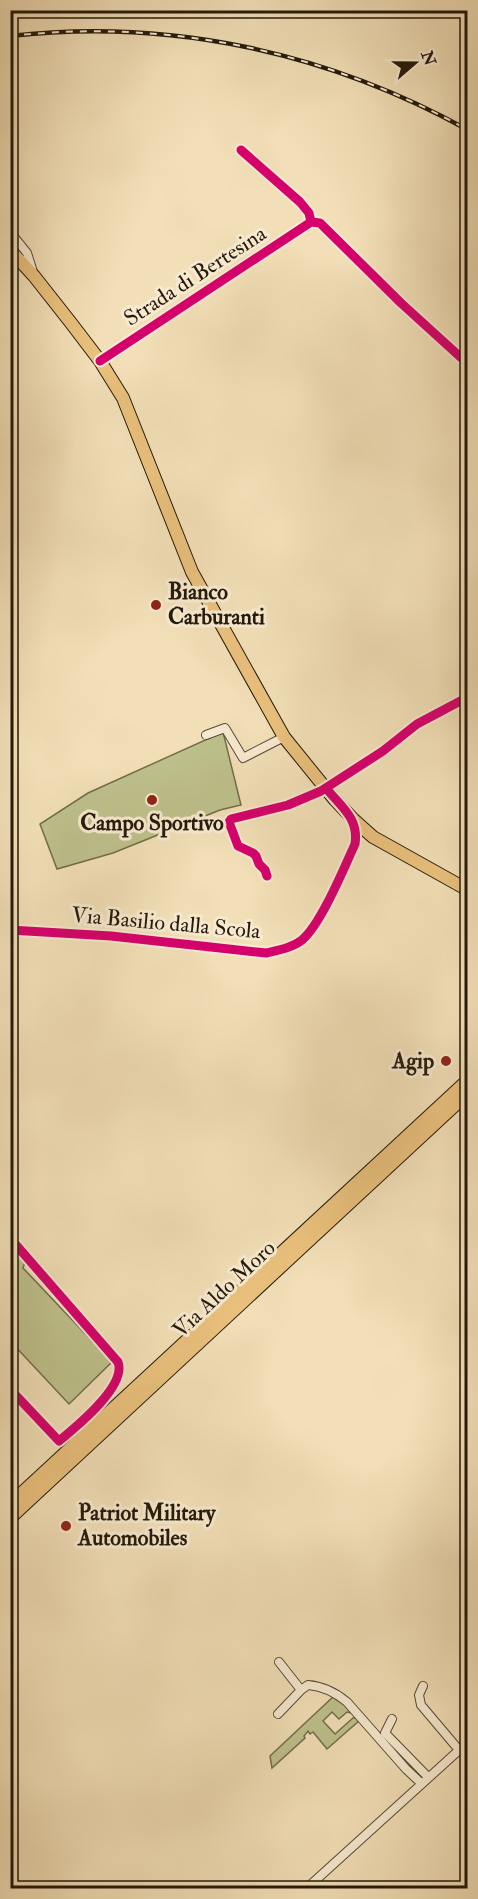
<svg xmlns="http://www.w3.org/2000/svg" width="478" height="1899" font-family="'IM FELL Double Pica',serif">
	<rect width="100%" height="100%" fill="#f2dfb7"/>
	<filter id="stains"><feTurbulence type="fractalNoise" baseFrequency=".00333" numOctaves="4"/><feColorMatrix values="0 0 0 0 .2 0 0 0 0 .09 0 0 0 0 .02 0 0 0 .5 -.17"/></filter>
	<radialGradient id="worn" r=".72"><stop offset=".6" stop-color="#630" stop-opacity="0"/><stop offset="1" stop-color="#630" stop-opacity=".3"/></radialGradient>
	<!-- green -->
	<path fill="#bec18c" stroke="#716d4b" stroke-width="1.5" d="M223,732L241,805L220,810L113,853L57,869L40,824L88,793Z
		M10,1245L25,1262L23,1268L112,1362L69,1404L11,1342Z
		M335,1695L353,1711L351,1713L347,1712L339,1719L332,1712L323,1721L335,1734L353,1718H358L360,1720L327,1749L313,1732L310,1734L308,1731L304,1736L305,1738L272,1768L270,1756Z"/>
	<g fill="none" stroke-linecap="round" stroke-linejoin="round">
		<defs>
			<path id="street" d="M241,150L300,202L309,213L311,222L320,223L401,303L468,364
				M10,232L27,253L33,272
				M100,361L311,222
				M206,735L225,728L243,758L284,737
				M267,876L265,870L259,864L256,856L253,853L238,846L229,822L231,819L288,805L321,791L383,751L417,724L468,697
				M10,930L111,936L266,953C279,950 292,948 302,940C321,924 344,868 355,844L357,833L354,822
				M10,1238L118,1362C127,1386 76,1427 59,1441L10,1389
				M279,1662L301,1690L308,1685C323,1686 336,1693 347,1702L406,1769L421,1783
				M423,1686L419,1695L421,1705L459,1750
				M278,1714L301,1690
				M392,1719L385,1733L428,1777
				M307,1888L468,1742"/>
			<path id="primary" d="M10,250L34,276L71,323L100,361L123,398L192,572L284,737L335,800L354,820L373,837L468,890
				M10,1504L468,1080
				M10,1518L468,1093"/>
		</defs>
		<!-- street casing -->
		<use href="#street" stroke="#584a35" stroke-width="10"/>
		<!-- primary casing -->
		<use href="#primary" stroke="#24190a" stroke-width="14"/>
		<!-- street -->
		<use href="#street" stroke="#f7ead0" stroke-width="8"/>
		<!-- primary -->
		<use href="#primary" stroke="#e9c07c" stroke-width="12"/>
		<defs>
			<path id="rail" d="M10,17L31,10
				M10,36C170,18 327,52 468,130"/>
		</defs>
		<!-- rail casing -->
		<use href="#rail" stroke="#24190a" stroke-width="4.5"/>
		<!-- rail -->
		<use href="#rail" stroke="#f7ead0" stroke-width="2" stroke-dasharray="7" stroke-linecap="butt"/>
		<defs>
			<path id="cycleway" d="M241,150L300,202L309,213L311,222L320,223L401,303L468,364
				M100,361L311,222
				M267,876L265,870L259,864L256,856L253,853L238,846L229,822L231,819L288,805L321,791L383,751L417,724L468,697
				M10,930L111,936L266,953C279,950 292,948 302,940C321,924 344,868 355,844C359,818 341,807 326,788
				M10,1238L118,1362C127,1386 76,1427 59,1441L10,1389"/>
		</defs>
		<!-- cycleway casing -->
		<use href="#cycleway" stroke="#f7ead0" stroke-width="13"/>
		<!-- cycleway -->
		<use href="#cycleway" stroke="#d6006c" stroke-width="9"/>
	</g>
	<!-- markers -->
	<g fill="#8f2418" stroke="#f7ead0" stroke-width="2">
		<circle cx="156" cy="605" r="6"/>
		<circle cx="152" cy="800" r="6"/>
		<circle cx="446" cy="1061" r="6"/>
		<circle cx="66" cy="1526" r="6"/>
	</g>
	<g text-anchor="middle" dominant-baseline="central" stroke-width="6" stroke-linejoin="round" paint-order="stroke">
		<!-- street labels -->
		<g font-size="22" fill="#24190a" stroke="#f7ead0">
			<text transform="translate(195 276) rotate(-33)">Strada di Bertesina</text>
			<text transform="translate(166 923) rotate(5)">Via Basilio dalla Scola</text>
			<text transform="translate(224 1289) rotate(-43)">Via Aldo Moro</text>
		</g>
		<!-- poi labels -->
		<g font-size="22" font-weight="bold" fill="#24190a" stroke="#f7ead0" text-anchor="start">
			<text x="168" y="592">Bianco<tspan x="168" dy="25">Carburanti</tspan></text>
			<text x="152" y="823" text-anchor="middle">Campo Sportivo</text>
			<text x="434" y="1061" text-anchor="end">Agip</text>
			<text x="78" y="1513">Patriot Military<tspan x="78" dy="25">Automobiles</tspan></text>
		</g>
	</g>
	<!-- margin -->
	<rect width="478" height="1899" fill="none" stroke="#f2dfb7" stroke-width="36"/>
	<rect x="12" y="12" width="454" height="1875" fill="none" stroke="#24190a" stroke-width="3"/>
	<rect x="18" y="18" width="442" height="1863" fill="none" stroke="#24190a" stroke-width="1.5"/>
	<!-- north arrow -->
	<g transform="translate(415 63) rotate(70)" stroke="#f7ead0" stroke-width="4.5" paint-order="stroke">
	<path d="M0-4.5L10 22L0 15L-10 22Z" fill="#24190a"/>
	<text y="-9" font-size="16" font-weight="bold" text-anchor="middle" fill="#24190a">N</text>
	</g>
	<rect width="100%" height="100%" filter="url(#stains)"/>
	<rect width="100%" height="100%" fill="url(#worn)"/>
</svg>
